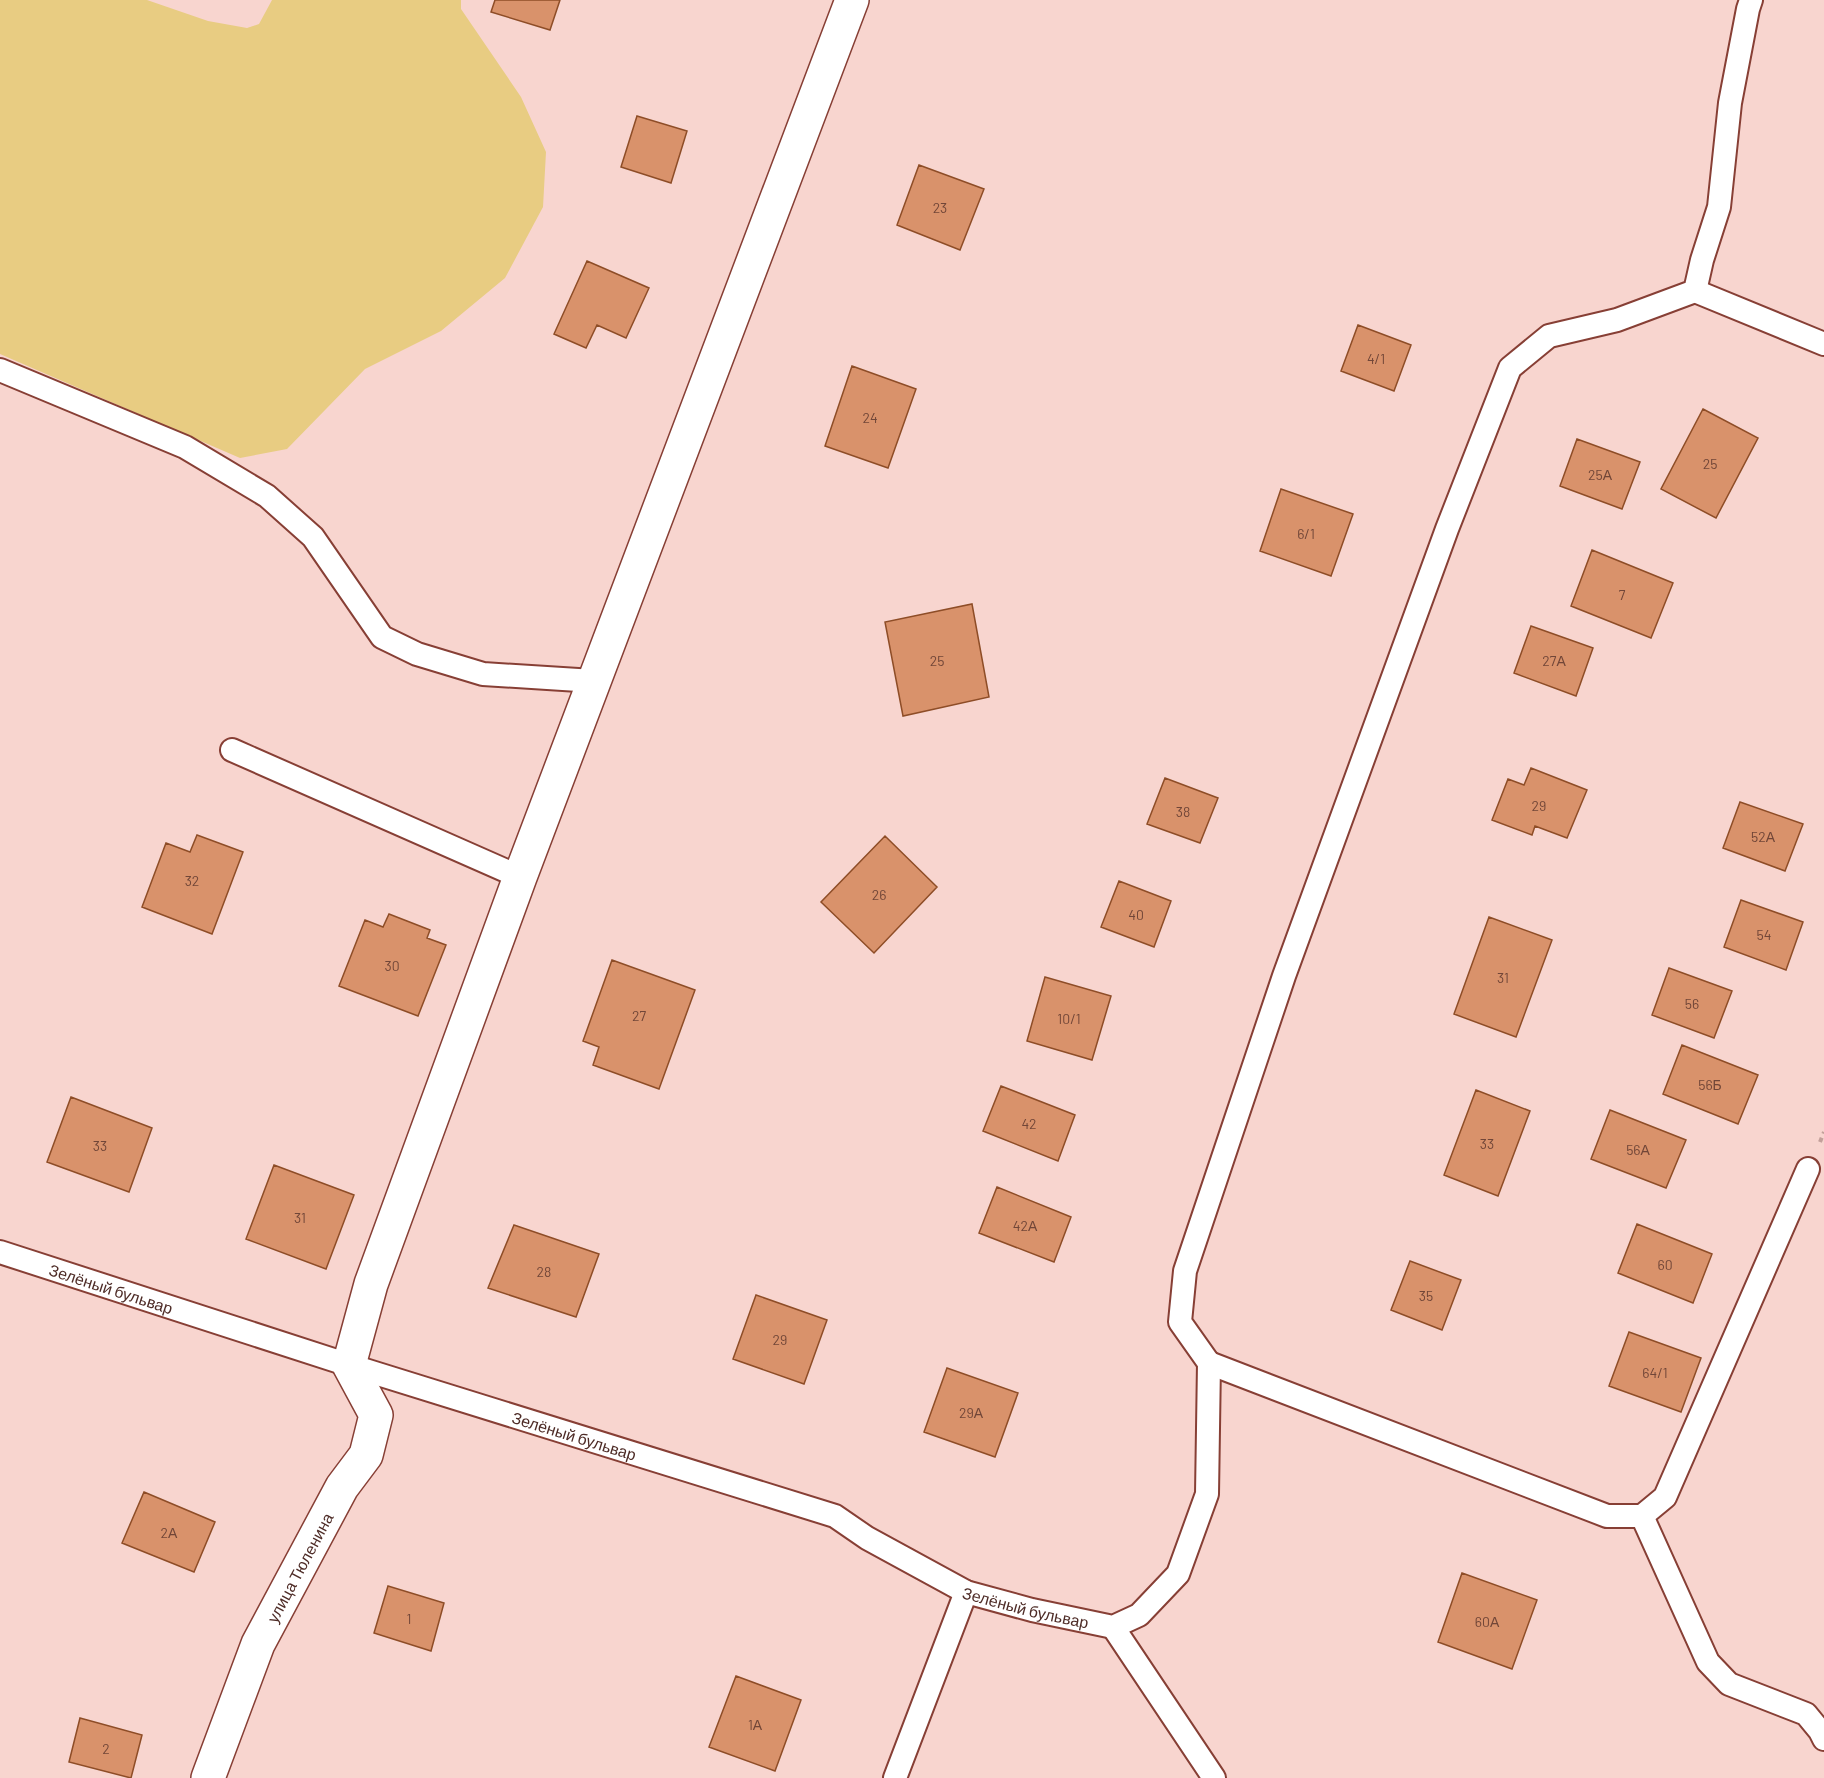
<svg xmlns="http://www.w3.org/2000/svg" width="1824" height="1778" font-family="Barlow,sans-serif">
	<rect width="100%" height="100%" fill="#f8d5cf"/>
	<!-- green -->
	<path fill="#e8cc82" d="M0,0H147L208,21L247,28L259,24L272,0H461V9L521,97L546,152L543,207L505,278L441,331L365,369L287,449L240,458L0,354Z"/>
	<!-- building -->
	<path fill="#d9926b" stroke="#8e4d27" stroke-width="1.5" d="M495,0H560L550,30L491,12Z
		M637,116L687,131L671,183L621,167Z
		M919,165L984,189L960,250L897,225Z
		M587,261L649,288L626,338L597,325L586,348L554,334Z
		M1358,325L1411,345L1394,391L1341,371Z
		M852,366L916,389L888,468L825,446Z
		M1703,409L1758,438L1716,518L1661,489Z
		M1577,439L1640,462L1622,509L1560,486Z
		M1281,489L1353,514L1331,576L1260,551Z
		M1592,550L1673,583L1651,638L1571,606Z
		M972,604L989,697L903,716L885,622Z
		M1531,626L1593,648L1576,696L1514,673Z
		M1531,768L1587,790L1567,838L1535,826L1532,835L1492,820L1508,779L1524,785Z
		M1165,778L1218,798L1200,843L1147,824Z
		M1740,802L1803,824L1785,871L1723,848Z
		M197,835L243,852L212,934L142,907L166,843L190,852Z
		M885,836L937,887L874,953L821,902Z
		M1119,881L1171,901L1154,947L1101,927Z
		M1741,900L1803,922L1786,970L1724,947Z
		M389,914L430,930L427,938L446,945L418,1016L339,986L365,920L383,927Z
		M1489,917L1552,940L1516,1037L1454,1014Z
		M612,960L695,990L659,1089L593,1065L599,1047L583,1041Z
		M1669,968L1732,991L1714,1038L1652,1015Z
		M1045,977L1111,996L1092,1060L1027,1041Z
		M1682,1045L1758,1075L1738,1124L1663,1094Z
		M1001,1086L1075,1115L1058,1161L983,1131Z
		M1476,1090L1530,1111L1498,1196L1444,1175Z
		M71,1097L152,1128L129,1192L47,1162Z
		M1610,1110L1686,1140L1666,1188L1591,1159Z
		M274,1165L354,1195L326,1269L246,1239Z
		M997,1187L1071,1217L1054,1262L979,1233Z
		M1637,1224L1712,1254L1693,1303L1618,1273Z
		M514,1225L599,1254L576,1317L488,1288Z
		M1410,1261L1461,1280L1442,1330L1391,1310Z
		M756,1295L827,1320L804,1384L733,1359Z
		M1629,1332L1701,1358L1681,1412L1609,1386Z
		M947,1368L1018,1393L995,1457L924,1432Z
		M144,1492L215,1522L194,1572L122,1543Z
		M1462,1573L1537,1600L1512,1669L1438,1642Z
		M388,1586L444,1603L431,1651L374,1633Z
		M736,1676L801,1700L775,1771L709,1747Z
		M80,1718L142,1735L131,1778L69,1762Z"/>
	<g fill="none" stroke-linecap="round" stroke-linejoin="round">
		<defs>
			<g id="service">
				<path d="M1695,291L1824,344"/>
				<path d="M0,370L185,447L267,496L313,537L382,637L417,654L483,674L594,681"/>
				<path d="M232,750L520,877"/>
				<path id="s1" d="M0,1252L349,1365L835,1516L867,1538L966,1592L1032,1610L1113,1627L1139,1615L1178,1574L1207,1494L1209,1363L1180,1322L1185,1271L1284,976L1447,529L1510,368L1549,336L1617,320L1695,291L1702,260L1719,207L1730,103L1748,9L1751,0"/>
				<path d="M1209,1363L1607,1516H1642L1665,1497L1808,1169"/>
				<path d="M1642,1516L1708,1662L1729,1684L1806,1714L1820,1731L1824,1739"/>
				<path d="M1113,1627L1214,1778"/>
				<path d="M895,1778L966,1592"/>
			</g>
			<g id="minor">
				<path id="s2" d="M208,1778L258,1644L342,1487L366,1455L376,1415L349,1365L371,1284L520,877L852,0"/>
			</g>
		</defs>
		<!-- service casing -->
		<use href="#service" stroke="#873f35" stroke-width="26"/>
		<!-- minor casing -->
		<use href="#minor" stroke="#873f35" stroke-width="36"/>
		<!-- path -->
		<path stroke="#c3a09a" stroke-width="4" stroke-dasharray="4.5 4.5" stroke-linecap="butt" d="M1820,1142L1824,1132"/>
		<!-- service -->
		<use href="#service" stroke="#fff" stroke-width="22"/>
		<!-- minor -->
		<use href="#minor" stroke="#fff" stroke-width="33"/>
	</g>
	<g text-anchor="middle" dominant-baseline="central" stroke-width="6" stroke-linejoin="round" paint-order="stroke">
		<!-- number labels -->
		<g font-size="14" fill="#714638">
			<text x="940" y="207">23</text>
			<text x="1376" y="358">4/1</text>
			<text x="870" y="417">24</text>
			<text x="1710" y="463">25</text>
			<text x="1600" y="474">25А</text>
			<text x="1306" y="533">6/1</text>
			<text x="1622" y="594">7</text>
			<text x="937" y="660">25</text>
			<text x="1554" y="660">27А</text>
			<text x="1539" y="805">29</text>
			<text x="1183" y="811">38</text>
			<text x="1763" y="836">52А</text>
			<text x="192" y="880">32</text>
			<text x="879" y="894">26</text>
			<text x="1136" y="914">40</text>
			<text x="1764" y="934">54</text>
			<text x="392" y="965">30</text>
			<text x="1503" y="977">31</text>
			<text x="1692" y="1003">56</text>
			<text x="639" y="1015">27</text>
			<text x="1069" y="1018">10/1</text>
			<text x="1710" y="1084">56Б</text>
			<text x="1029" y="1123">42</text>
			<text x="1487" y="1143">33</text>
			<text x="100" y="1145">33</text>
			<text x="1638" y="1149">56А</text>
			<text x="300" y="1217">31</text>
			<text x="1025" y="1225">42А</text>
			<text x="1665" y="1264">60</text>
			<text x="544" y="1271">28</text>
			<text x="1426" y="1295">35</text>
			<text x="780" y="1339">29</text>
			<text x="1655" y="1372">64/1</text>
			<text x="971" y="1412">29А</text>
			<text x="169" y="1532">2А</text>
			<text x="409" y="1618">1</text>
			<text x="1487" y="1621">60А</text>
			<text x="755" y="1724">1А</text>
			<text x="106" y="1748">2</text>
		</g>
		<!-- street labels -->
		<g font-size="16" fill="#4e2c27" stroke="#f8d5cf">
			<text stroke="none"><textPath href="#s1" startOffset="117">Зелёный бульвар</textPath></text>
			<text stroke="none"><textPath href="#s1" startOffset="603">Зелёный бульвар</textPath></text>
			<text stroke="none"><textPath href="#s2" startOffset="230">улица Тюленина</textPath></text>
			<text stroke="none"><textPath href="#s1" startOffset="1089">Зелёный бульвар</textPath></text>
		</g>
	</g>
</svg>
